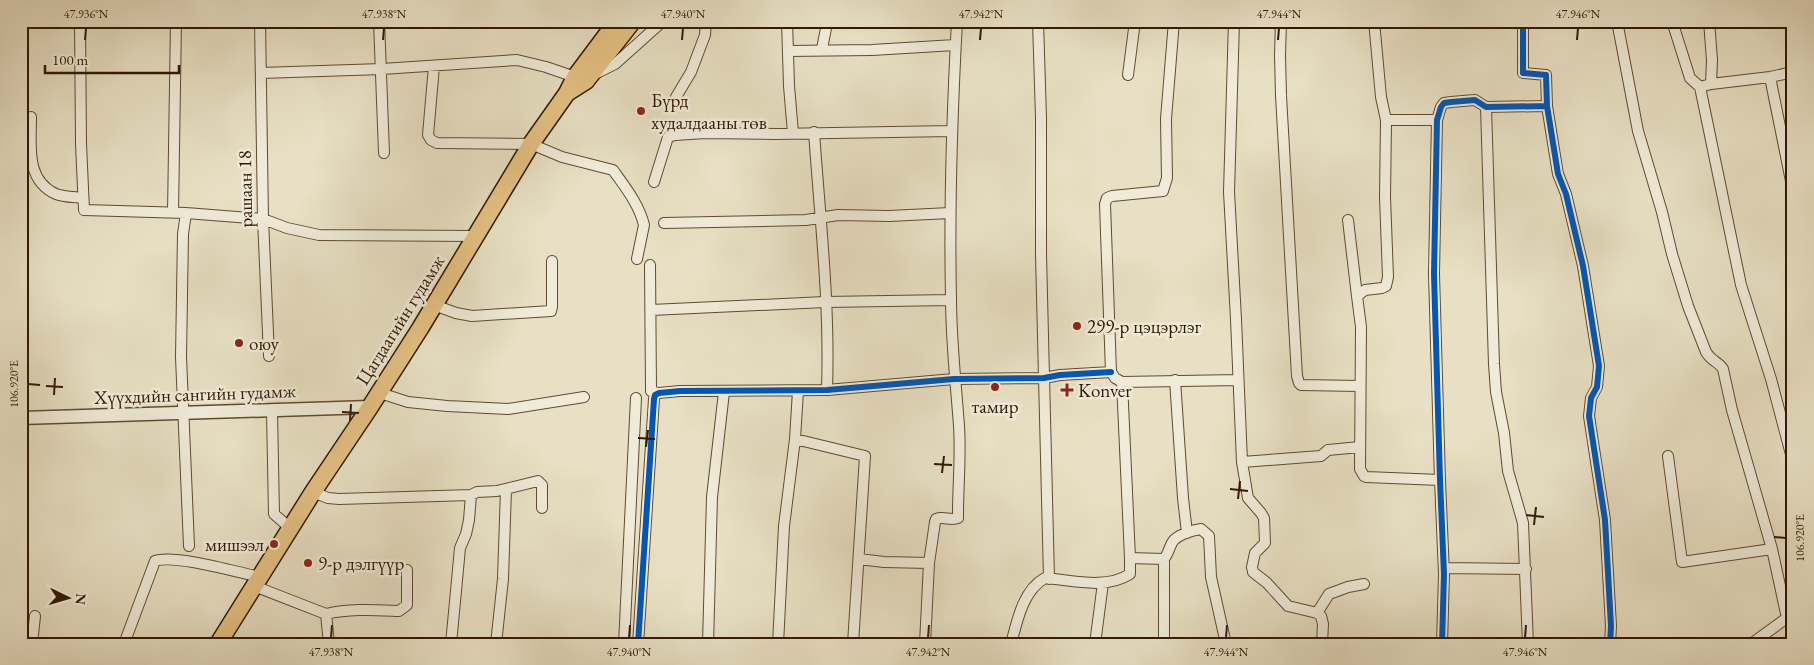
<svg xmlns="http://www.w3.org/2000/svg" width="1814" height="665" font-family="'EB Garamond',serif">
	<rect width="100%" height="100%" fill="#e8e0c4"/>
	<filter id="stains"><feTurbulence type="fractalNoise" baseFrequency=".004" numOctaves="4"/><feColorMatrix values="0 0 0 0 .2 0 0 0 0 .09 0 0 0 0 .02 0 0 0 .5 -.17"/></filter>
	<radialGradient id="worn" r=".72"><stop offset=".6" stop-color="#630" stop-opacity="0"/><stop offset="1" stop-color="#630" stop-opacity=".3"/></radialGradient>
	<g fill="none" stroke-linecap="round" stroke-linejoin="round">
		<defs>
			<path id="minor" d="M80,21L81,144L84,210L186,213L263,219L287,228L319,235L475,236
				M260,21L263,219L269,356
				M379,21L384,153
				M787,21L789,86L793,133
				M1038,21L1041,118V255L1049,579
				M1174,21L1166,119L1167,178L1163,191L1112,196L1107,198L1105,204L1111,372L1115,378L1122,382L1238,380
				M1234,21L1229,192L1236,319L1242,462L1321,456L1328,450L1360,447
				M1281,21L1280,55L1281,96L1297,376L1299,383L1301,385L1360,386
				M1374,21L1381,97L1386,120L1385,197L1388,277L1386,286L1382,288L1365,290L1357,296L1361,327L1360,469L1364,476L1366,477L1440,480
				M1523,21V73L1546,75L1547,106L1558,174L1566,194L1583,266L1599,366L1597,387L1591,398L1589,416L1605,520L1611,626L1610,644
				M1617,21L1638,131L1662,212L1672,254L1688,306L1706,352C1711,361 1719,362 1723,369L1732,410L1772,549L1787,618
				M1672,21L1690,78L1700,87
				M1709,21L1712,60L1711,84L1700,87L1741,285L1771,379L1793,462
				M788,51L872,50L955,45
				M822,51C823,40 826,32 827,21
				M434,66L428,135L431,140L437,143L531,144L562,157L613,170C625,187 639,204 644,225L637,259
				M261,73L382,69L517,60L546,67L575,77
				M593,75L615,64L663,21
				M1128,75L1135,21
				M1770,77L1793,191
				M1711,84L1770,77L1793,72
				M676,97L691,72L705,35L706,21
				M1486,107L1494,364L1496,392L1504,433L1508,471L1523,523L1528,644
				M31,117C31,145 25,180 56,194C63,197 75,197 83,198
				M1386,120H1437
				M814,132C820,218 830,304 827,390
				M654,182L668,137L675,135L705,133L775,134L951,131
				M173,213L176,21
				M186,213L183,234L181,357L189,546
				M1348,220L1357,296
				M664,223L806,220L838,215L889,216L950,213
				M650,265L651,391L659,393
				M434,305L456,313L472,316L551,311L552,307V261
				M651,310L825,302L951,300
				M1175,380L1183,498L1187,533
				M1122,382L1130,558L1164,559
				M380,393L408,402L447,406L508,409L584,397
				M272,411L274,514L290,528
				M795,439L865,456L853,644
				M1668,456L1682,562L1772,549
				M1242,462L1248,498L1261,513L1264,518L1265,543L1255,553L1252,567L1253,572L1267,583L1288,606L1317,613L1321,616L1323,624L1322,644
				M313,492L328,498L339,499L471,495L477,492L497,491L538,481L542,485V508
				M859,559L884,562L929,563
				M1444,568L1526,569
				M254,586L326,614L329,644
				M1317,613L1329,594L1348,587L1364,584
				M326,614C350,608 376,610 399,611L407,605V570
				M32,644L35,616
				M124,644L155,561C175,554 236,572 260,577
				M451,644L460,548L466,534L469,520L471,495
				M496,644L503,579L506,489
				M624,644L636,398
				M638,644L654,399L655,395L659,393L680,391L827,390L954,379L1044,378L1060,375L1111,372
				M708,644L712,497L724,392
				M778,644L784,526L795,439L798,391
				M925,644L929,563L935,522L936,519C943,516 951,521 958,518V514C958,485 961,455 959,426C956,384 951,341 951,298C949,205 952,114 957,21
				M1011,644C1017,621 1023,590 1045,578C1072,580 1105,590 1130,574V558
				M1095,644L1103,583
				M1164,644V559C1169,553 1170,544 1174,540C1180,534 1193,530 1201,529L1209,536L1211,577L1226,644
				M1442,644L1444,574L1440,480L1434,274L1437,120L1441,107L1444,103L1451,102L1475,100L1486,107L1547,106
				M1751,644L1791,615"/>
			<path id="tertiary" d="M21,418L370,407"/>
			<path id="primary" d="M567,93L586,81L633,21
				M218,644L313,492L370,407L421,327L531,144L567,93L575,77L617,21"/>
		</defs>
		<!-- minor casing -->
		<use href="#minor" stroke="#5f4b31" stroke-width="12"/>
		<!-- tertiary casing -->
		<use href="#tertiary" stroke="#5f4b31" stroke-width="15"/>
		<!-- primary casing -->
		<use href="#primary" stroke="#311900" stroke-width="19"/>
		<!-- minor -->
		<use href="#minor" stroke="#f0ebd9" stroke-width="10"/>
		<!-- tertiary -->
		<use href="#tertiary" stroke="#f0ebd9" stroke-width="12"/>
		<!-- primary -->
		<use href="#primary" stroke="#e4c082" stroke-width="16"/>
		<defs>
			<path id="cycleway" d="M1523,21V73L1546,75L1547,106L1558,174L1566,194L1583,266L1599,366L1597,387L1591,398L1589,416L1605,520L1611,626L1610,644
				M638,644L654,399L655,395L659,393L680,391L827,390L954,379L1044,378L1060,375L1111,372
				M1442,644L1444,574L1440,480L1434,274L1437,120L1441,107L1444,103L1451,102L1475,100L1486,107L1547,106"/>
		</defs>
		<!-- cycleway casing -->
		<use href="#cycleway" stroke="#f0ebd9" stroke-width="9"/>
		<!-- cycleway -->
		<use href="#cycleway" stroke="#0057b8" stroke-width="6"/>
	</g>
	<!-- ticks -->
	<path fill="none" stroke="#311900" stroke-width="2" d="M85,40L86,28M383,40L384,28M682,40L683,28M980,40L981,28M1278,40L1279,28M1577,40L1578,28M28,384L40,385M46,386L63,387M54,395L55,378M342,412L359,413M350,421L351,404M638,438L655,439M646,447L648,430M934,464L952,465M942,473L944,456M1230,489L1248,491M1238,499L1240,481M1526,515L1544,517M1534,525L1536,507M1774,537L1786,538M331,638L332,625M629,638L630,625M928,638L929,625M1226,638L1227,625M1525,638L1526,625"/>
	<!-- markers -->
	<g fill="#8f2418" stroke="#f0ebd9" stroke-width="2">
		<circle cx="641" cy="111" r="5"/>
		<circle cx="1077" cy="326" r="5"/>
		<circle cx="239" cy="343" r="5"/>
		<circle cx="995" cy="387" r="5"/>
		<path d="M1064.5 382.5h5v5h5v5h-5v5h-5v-5h-5v-5h5z"/>
		<circle cx="274" cy="544" r="5"/>
		<circle cx="308" cy="563" r="5"/>
	</g>
	<g text-anchor="middle" dominant-baseline="central" stroke-width="5" stroke-linejoin="round" paint-order="stroke">
		<!-- poi labels -->
		<g font-size="19" fill="#311900" stroke="#f0ebd9" text-anchor="start">
			<text x="651" y="100">Бүрд<tspan x="651" dy="22">худалдааны төв</tspan></text>
			<text x="1087" y="326">299-р цэцэрлэг</text>
			<text x="249" y="343">оюу</text>
			<text x="1078" y="390">Konver</text>
			<text x="995" y="406" text-anchor="middle">тамир</text>
			<text x="264" y="544" text-anchor="end">мишээл</text>
			<text x="318" y="563">9-р дэлгүүр</text>
		</g>
		<!-- street labels -->
		<g font-size="19" fill="#311900" stroke="#f0ebd9">
			<text transform="translate(245 189) rotate(-91)">рашаан 18</text>
			<text transform="translate(400 320) rotate(-58)">Цагдаагийн гудамж</text>
			<text transform="translate(195 394) rotate(-2)">Хүүхдийн сангийн гудамж</text>
		</g>
	</g>
	<!-- margin -->
	<rect width="1814" height="665" fill="none" stroke="#e8e0c4" stroke-width="55"/>
	<!-- north arrow -->
	<g transform="translate(68 598) rotate(95)" stroke="#f0ebd9" stroke-width="4" paint-order="stroke">
	<path d="M0-4L9 19L0 12L-9 19Z" fill="#311900"/>
	<text y="-8" font-size="14" font-weight="bold" text-anchor="middle" fill="#311900">N</text>
	</g>
	<!-- scale -->
	<path d="M45 65v8h134v-8" fill="none" stroke="#311900" stroke-width="2.5"/>
	<text x="52" y="65" font-size="15" fill="#311900" stroke="#f0ebd9" stroke-width="4" paint-order="stroke">100 m</text>
	<rect x="28" y="28" width="1758" height="610" fill="none" stroke="#311900" stroke-width="2"/>
	<g font-size="12" text-anchor="middle" fill="#311900">
		<text x="86" y="18">47.936°N</text>
		<text x="384" y="18">47.938°N</text>
		<text x="683" y="18">47.940°N</text>
		<text x="981" y="18">47.942°N</text>
		<text x="1279" y="18">47.944°N</text>
		<text x="1578" y="18">47.946°N</text>
		<text transform="translate(14 384) rotate(-90)" y="4">106.920°E</text>
		<text transform="translate(1800 538) rotate(-90)" y="4">106.920°E</text>
		<text x="331" y="656">47.938°N</text>
		<text x="629" y="656">47.940°N</text>
		<text x="928" y="656">47.942°N</text>
		<text x="1226" y="656">47.944°N</text>
		<text x="1525" y="656">47.946°N</text>
	</g>
	<rect width="100%" height="100%" filter="url(#stains)"/>
	<rect width="100%" height="100%" fill="url(#worn)"/>
</svg>
